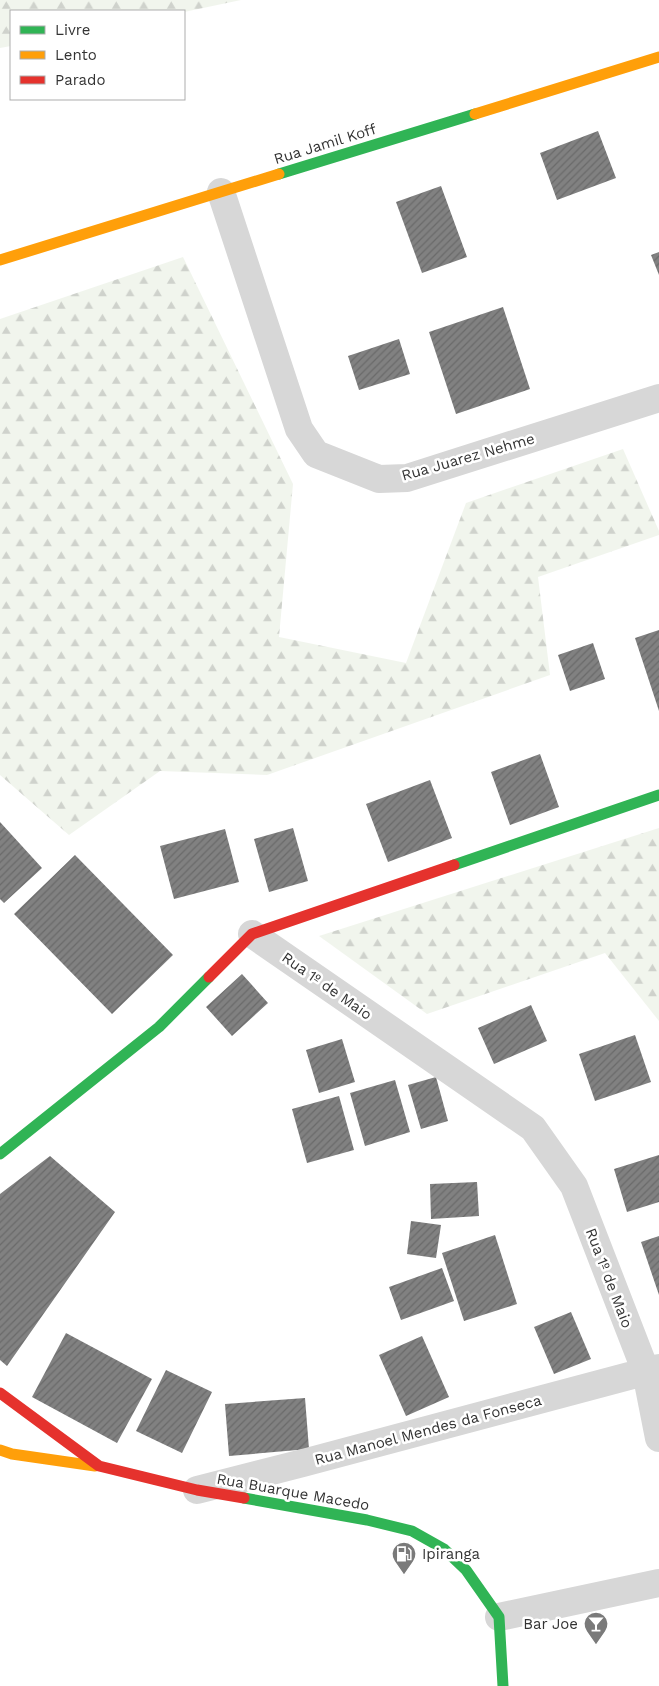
<svg xmlns="http://www.w3.org/2000/svg" width="659" height="1686" font-family="'Work Sans',sans-serif">
	<defs>
		<pattern id="forest-firs" width="22" height="20" patternUnits="userSpaceOnUse" patternTransform="scale(1.25)"><rect width="22" height="20" fill="#f1f5ed"/><path d="M5 1l3.5 6h-7zM16 11l3.5 6h-7z" fill="#cfd2cc"/></pattern>
		<pattern id="building-hatch" width="6" height="6" patternUnits="userSpaceOnUse" patternTransform="scale(1.25)"><rect width="6" height="6" fill="#818181"/><path d="M-1 1l2-2M0 6l6-6M5 7l2-2" fill="none" stroke="#6a6a6a"/></pattern>
	</defs>
	<rect width="100%" height="100%" fill="#fff"/>
	<!-- forest -->
	<path fill="url(#forest-firs)" d="M0,0H241L184,12L11,11V46L0,48Z
		M183,257L293,484L279,637L406,663L466,503L623,449L659,531V535L538,577L550,675L267,775L160,771L69,835L0,775V319Z
		M659,828V1021L605,953L427,1014L319,936Z"/>
	<!-- building -->
	<path fill="url(#building-hatch)" d="M598,131L616,178L557,200L540,153Z
		M441,186L467,257L422,273L396,202Z
		M659,252V275L651,255Z
		M503,307L530,389L456,414L429,332Z
		M399,339L410,374L359,390L348,356Z
		M659,630V711L635,638Z
		M593,643L605,679L570,691L558,655Z
		M540,754L559,807L510,825L491,772Z
		M430,780L452,838L388,862L366,804Z
		M0,822L42,868L4,903L0,899Z
		M293,828L308,881L269,892L254,839Z
		M225,829L239,882L174,899L160,846Z
		M75,855L173,955L112,1014L14,914Z
		M242,974L268,1003L232,1036L206,1007Z
		M531,1005L547,1041L494,1064L478,1028Z
		M635,1035L651,1082L595,1101L579,1054Z
		M342,1039L355,1082L319,1093L306,1050Z
		M436,1077L448,1121L421,1129L408,1085Z
		M395,1080L410,1132L365,1146L350,1093Z
		M339,1096L354,1150L307,1163L292,1109Z
		M659,1155V1202L627,1212L614,1169Z
		M50,1156L115,1212L7,1366L0,1360V1194Z
		M477,1182L479,1216L431,1219L430,1184Z
		M411,1221L441,1225L436,1258L407,1254Z
		M495,1235L517,1304L464,1321L442,1253Z
		M659,1236V1295L641,1242Z
		M442,1268L454,1301L401,1320L389,1287Z
		M571,1312L591,1359L554,1374L534,1327Z
		M66,1333L152,1379L117,1443L32,1397Z
		M422,1336L449,1397L406,1416L379,1355Z
		M166,1370L212,1392L182,1453L136,1431Z
		M305,1398L309,1449L229,1456L225,1404Z"/>
	<g fill="none" stroke-linecap="round" stroke-linejoin="round">
		<!-- street -->
		<path stroke="#d7d7d7" stroke-width="28" d="M221,192L299,429L316,454L379,479L407,478L659,398
			M252,934L533,1128L574,1186L646,1372L659,1438
			M197,1490L303,1463L659,1368
			M499,1617L659,1583"/>
		<!-- fast -->
		<path stroke="#30b455" stroke-width="11" d="M279,174L475,114
			M454,865L659,795
			M0,1154L159,1027L209,977
			M244,1498L367,1520L412,1531L444,1549L466,1570L499,1617L503,1686"/>
		<!-- slow -->
		<path stroke="#ff9f0a" stroke-width="11" d="M475,114L659,57
			M0,260L279,174
			M0,1450L12,1454L95,1466"/>
		<!-- jam -->
		<path stroke="#e5322d" stroke-width="11" d="M209,977L252,934L454,865
			M0,1393L99,1466L197,1490L244,1498"/>
	</g>
	<!-- icons -->
	<defs>
		<symbol id="fuel-pin" viewBox="-11 -11 22 30"><path d="M0 17L-7.5 6A9.5 9.5 0 1 1 7.5 6Z" fill="#7a7a7a" stroke="#fff"/><path d="M-5.5-6h7V0h2V4h1.3V-2.5L3-4.5l.8-.8L6-3V5H2.5V1h-1V6h-7ZM-4.2-4.7v3.2H.2V-4.7Z" fill="#fff"/></symbol>
		<symbol id="bar-pin" viewBox="-11 -11 22 30"><path d="M0 17L-7.5 6A9.5 9.5 0 1 1 7.5 6Z" fill="#7a7a7a" stroke="#fff"/><path d="M-6-5H6L.8 .8V4.5H3.5V6h-7V4.5H-.8V.8Z" fill="#fff"/></symbol>
	</defs>
	<g fill-rule="evenodd">
		<use href="#fuel-pin" x="390" y="1540" width="28" height="38"/>
		<use href="#bar-pin" x="582" y="1610" width="28" height="38"/>
	</g>
	<g text-anchor="middle" dominant-baseline="central" stroke-width="5" stroke-linejoin="round" paint-order="stroke">
		<!-- street labels -->
		<g font-size="15" fill="#333" stroke="#fff">
			<text transform="translate(325 144) rotate(-17)">Rua Jamil Koff</text>
			<text transform="translate(468 457) rotate(-16)">Rua Juarez Nehme</text>
			<text transform="translate(327 986) rotate(35)">Rua 1º de Maio</text>
			<text transform="translate(609 1278) rotate(69)">Rua 1º de Maio</text>
			<text transform="translate(428 1430) rotate(-15)">Rua Manoel Mendes da Fonseca</text>
			<text transform="translate(293 1492) rotate(10)">Rua Buarque Macedo</text>
		</g>
		<!-- poi labels -->
		<g font-size="15" fill="#333" stroke="#fff" text-anchor="start">
			<text x="422" y="1554">Ipiranga</text>
			<text x="578" y="1624" text-anchor="end">Bar Joe</text>
		</g>
	</g>
	<!-- legend -->
	<rect x="10" y="10" width="175" height="90" fill="#ffffff" stroke="#adadad"/>
	<rect x="20" y="26" width="25" height="8" fill="#30b455" stroke="#adadad"/>
	<text x="55" y="35" font-size="15" fill="#333333">Livre</text>
	<rect x="20" y="51" width="25" height="8" fill="#ff9f0a" stroke="#adadad"/>
	<text x="55" y="60" font-size="15" fill="#333333">Lento</text>
	<rect x="20" y="76" width="25" height="8" fill="#e5322d" stroke="#adadad"/>
	<text x="55" y="85" font-size="15" fill="#333333">Parado</text>
</svg>
